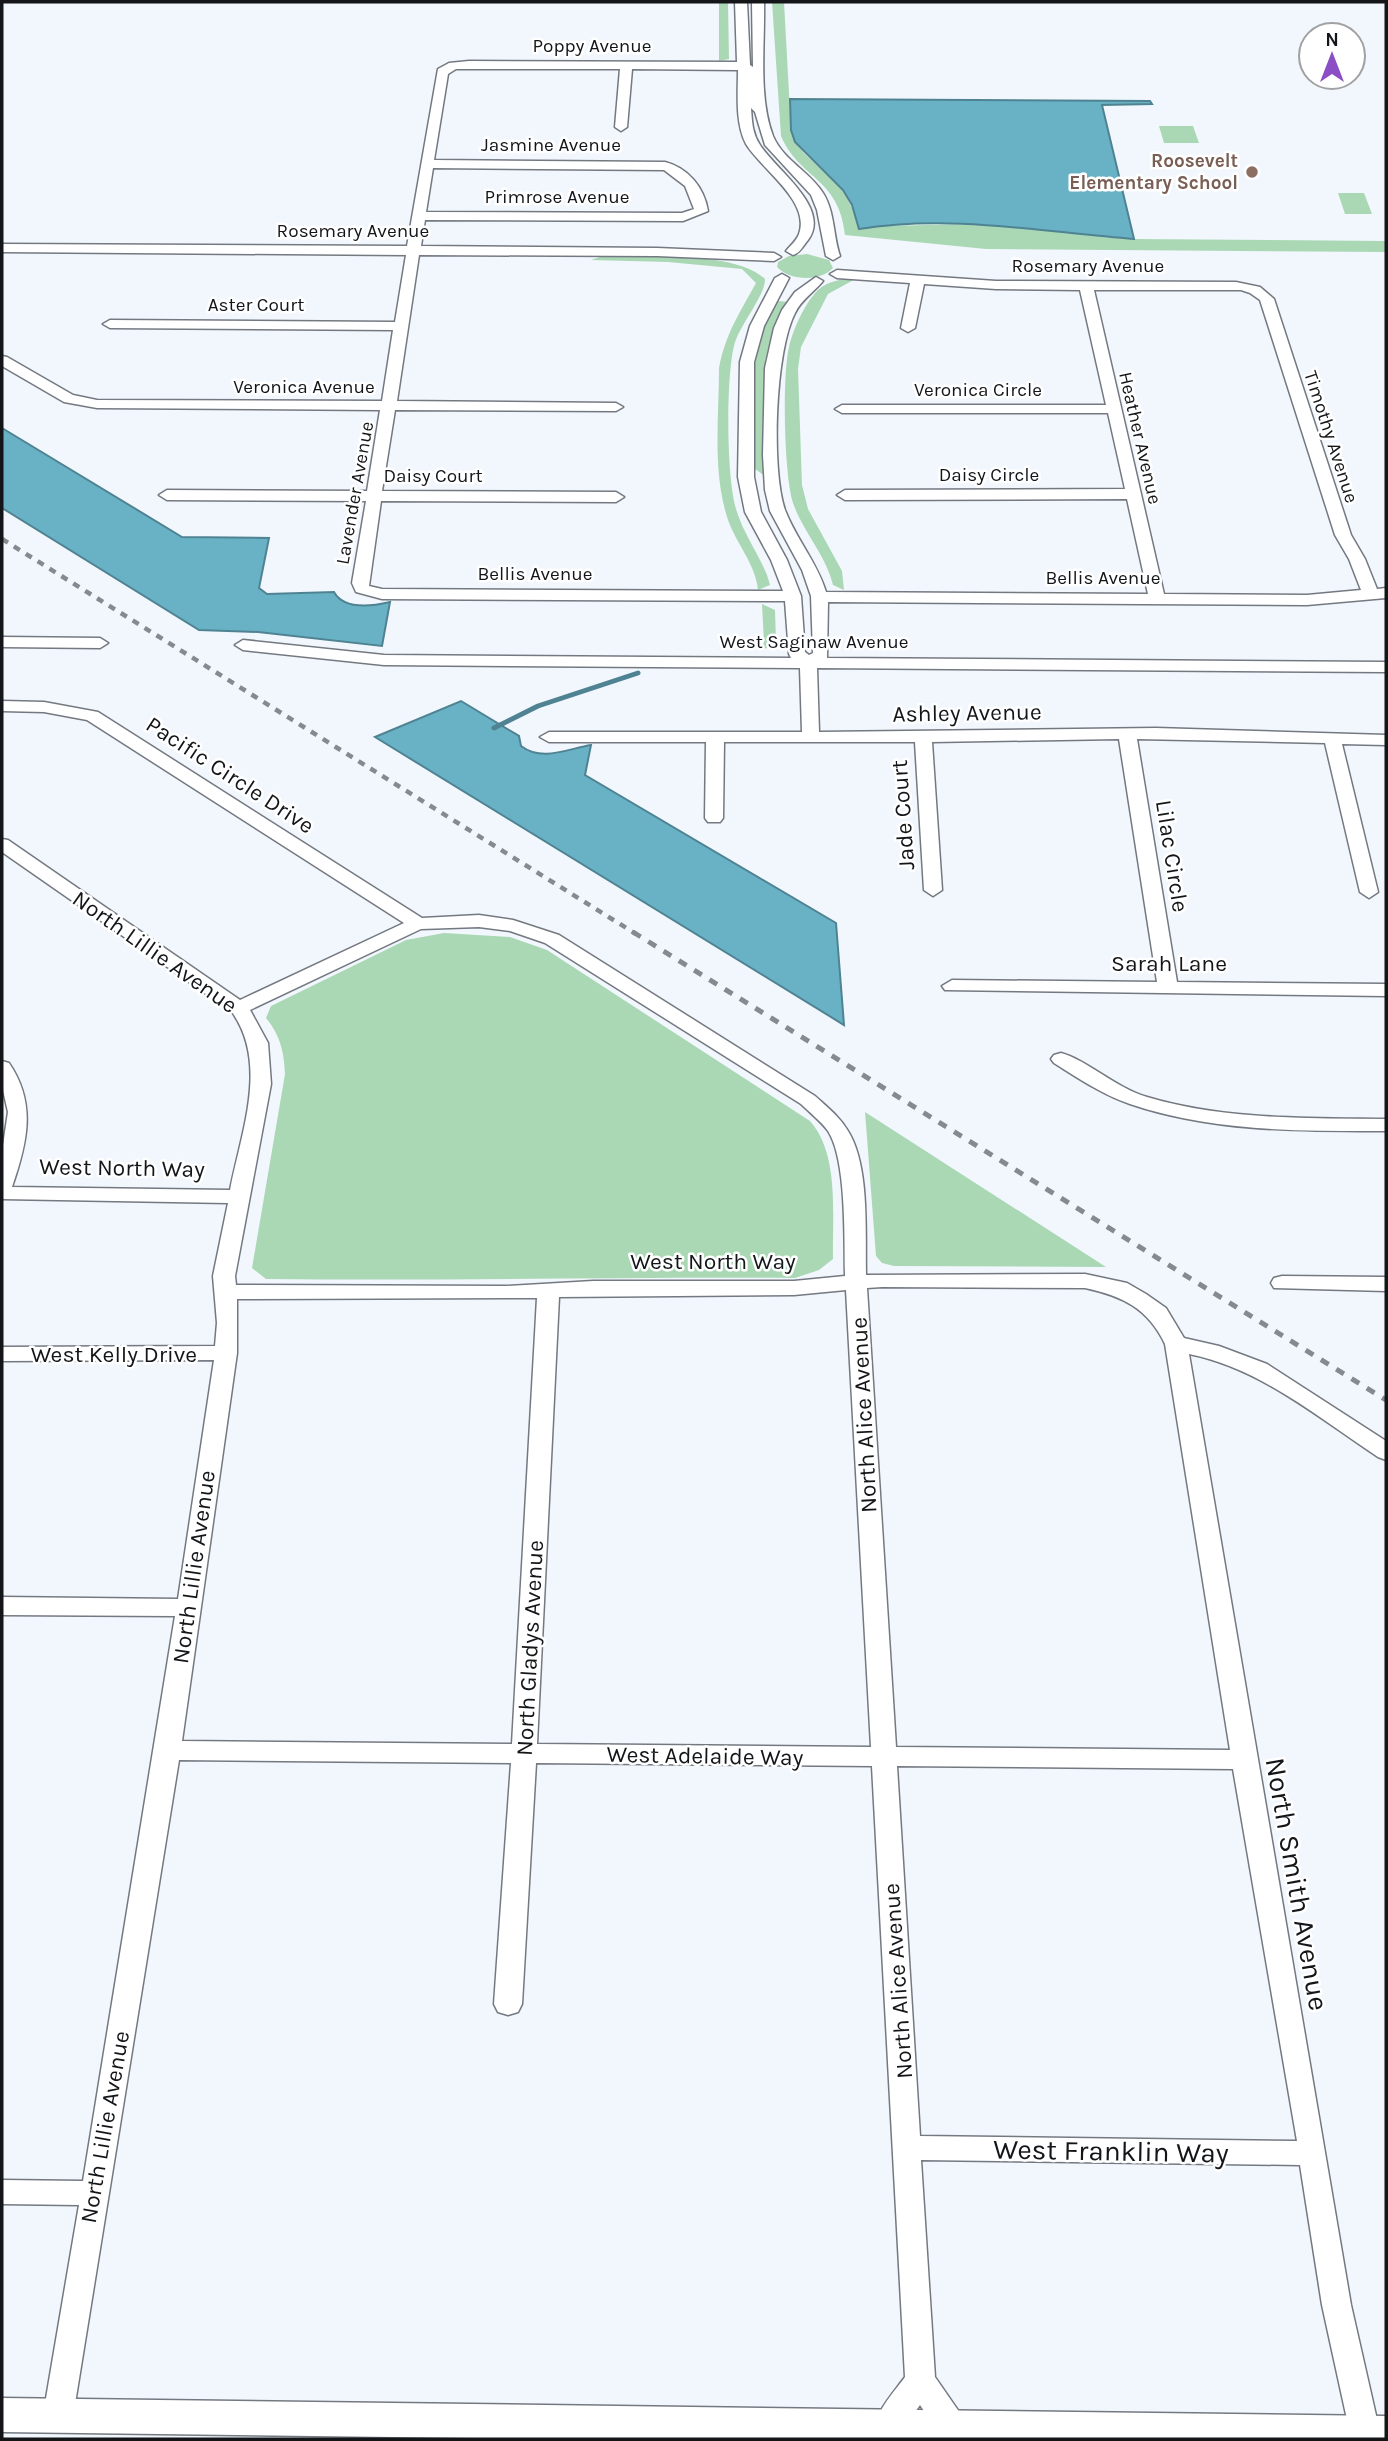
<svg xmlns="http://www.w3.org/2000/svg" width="1388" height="2441" font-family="Karla,sans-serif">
	<rect width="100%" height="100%" fill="#f2f7fe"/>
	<!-- green -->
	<path fill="#aad8b5" d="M719,2H728L729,59L719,61Z
		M772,2H784L791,130L795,142L804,153L843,190L857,218L880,226L977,224L1134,239L1386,241V252L986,249L845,235C839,177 799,179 781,136Z
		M1159,126H1193L1199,143H1164Z
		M1338,193H1364L1372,214H1345Z
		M807,254L829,260L833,268C820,282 790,281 777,267L778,262L789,256Z
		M603,256C642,256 737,251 765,279C765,297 739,325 734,346C726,378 726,481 737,512C744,534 758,553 767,575L770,585L758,590C756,565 736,543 728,520C712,472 719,418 719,368C725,335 740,312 756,283L742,269L668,262L591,260Z
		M859,277L828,294L801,347L798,369L802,485L808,509L842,571L844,590L833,585C826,555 803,532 793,503C784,476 782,375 789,347C793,329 805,303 818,290C828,280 846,279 859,277Z
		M778,301L790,302L772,334L765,361L766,477L754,468L752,370L759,336Z
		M762,604L775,610L776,641L773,647L757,650L764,643Z
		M444,933L510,937L547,950L810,1121C840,1155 832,1216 833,1259L819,1270L795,1278C618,1277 442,1281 266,1279L252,1268L285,1074C284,1051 280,1035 266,1018L271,1006L406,940Z
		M865,1112L1106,1267L894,1266L882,1263L876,1256Z"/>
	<!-- water -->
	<path fill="#69b2c6" stroke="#4f8392" stroke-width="2" d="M790,99L1150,101L1152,104L1102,105L1134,239C1042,232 951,214 859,229L852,205L843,190L795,142L791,130Z
		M2,428L182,537L269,538L259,588L267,594L334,592C344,610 373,606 390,602L382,646L258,632L199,630L2,508Z
		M461,701L519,736L521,746C542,762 567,749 591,745L585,775L836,923L844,1025L375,737Z"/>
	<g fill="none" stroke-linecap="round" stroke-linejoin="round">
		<!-- stream -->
		<path stroke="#4f8392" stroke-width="5" d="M494,728L538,706L638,673"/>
		<defs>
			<path id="minor" d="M735,2H747L750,65L753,67L752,2H764C765,44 758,97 773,136C783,160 810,172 823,193C835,212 833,236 840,256L833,260L826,256L817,210L811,195L765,145L755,112L751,108C752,121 752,133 760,145C775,169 832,208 808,240C803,246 800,253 793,255L786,251C790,246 797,240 799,234C811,201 761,169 746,144C735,123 738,93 738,70L632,69L627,127L621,131L615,127L620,69H456L448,74L434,160L665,162C688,168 704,187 708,211L683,221L425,220L421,246L657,248L774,253L781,257L774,261L657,256L419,255L397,401L616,403L623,407L616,411L395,410L382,491L616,492L624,497L616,502L381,501L369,586L382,589L783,591L771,560L745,512L738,477L740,362L750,326L775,278L782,274L789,278L764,326L754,362V477L761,512L787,560L801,596L805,652L809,655L813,653L811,596L802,570L770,511L765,490L763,455L765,368L774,328L782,310L795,292L816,277L823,281C814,292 801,300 795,313C775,351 771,470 785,510C796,539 817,562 826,592L1148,594L1127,499L845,500L837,495L845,490L1125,489L1108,413H842L835,409L842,405H1106L1080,290L996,289L924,284L915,328L908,332L901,328L910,283L837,278L830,274L837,270L996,281L1236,282L1260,287L1274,299L1351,535L1365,559L1377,589L1386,588V598L1307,605L828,602L827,658L1386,662V672L817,668L819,732L1156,728L1386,735V745L1342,744L1378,892L1369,898L1360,892L1325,743L1137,739L1177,982L1386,984V996L945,990L942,986L952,980L1157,982L1119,739L932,742L942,890L933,896L924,890L915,742H724L723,818L720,822H708L705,818L706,742H549L540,737L549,732H802L800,668L384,665L243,650L235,645L243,640L384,655L791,658L789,654L785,601L382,599L356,592L352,583L366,501L167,500L159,495L167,490L367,491L380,410L97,408L64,402L2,366V356L7,357L73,395L97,400L382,401L393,330L110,328L103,324L110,320L395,322L406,255L2,252V244L407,246L438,69L449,63L469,61L737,62ZM433,168L664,170L685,186L694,209L682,213L426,212ZM1094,290H1241L1250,293L1260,300L1335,535L1349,559L1361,590L1307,595L1164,594Z
				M2,637L100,638L108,643L100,648L2,647Z
				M2,701L44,702L98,712L422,918L479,915L513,920L559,935L815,1096C827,1107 840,1117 848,1131C870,1166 865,1234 866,1275L1085,1274L1127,1283L1146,1294L1166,1308L1184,1338L1219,1346L1267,1364L1386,1441V1460L1378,1457C1319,1418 1260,1368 1189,1354L1351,2305L1380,2433L1377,2439H1353L1350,2433L1322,2305L1300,2165L921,2160L935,2377L962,2416L967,2439H937L936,2429L920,2405L903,2429L904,2439H874C872,2415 891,2396 905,2377L872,1766L536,1763L522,2004L518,2012L508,2015L498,2012L494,2004L511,1763L179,1760L73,2416L69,2426L58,2430L47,2426L43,2416L79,2205L2,2204V2180L83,2181L175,1616L2,1615V1597L178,1599L214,1360L2,1361V1347L215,1346L217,1323L213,1276L228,1203L2,1199V1152L8,1112L2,1086V1061L9,1063C37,1104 27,1143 12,1187L230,1190C241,1133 269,1064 232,1012L2,852V839L8,840L240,1000L404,923L87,720L44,712L2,711ZM479,927L510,931L545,943L801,1104C810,1113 821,1121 828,1131C847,1160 844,1240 845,1276L794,1281H593L506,1286L236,1285L235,1276L271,1084L268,1043L250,1010L421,929ZM882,1287L1085,1288C1122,1296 1148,1308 1165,1344L1230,1750L896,1747L867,1288ZM846,1290L871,1747L537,1744L559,1297L794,1295ZM537,1298L512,1744L182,1741L237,1353V1299ZM897,1766L1233,1769L1297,2141L920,2136Z
				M1061,1053C1087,1060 1116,1088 1147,1097C1224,1120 1306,1118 1386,1119V1131C1301,1131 1212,1132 1130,1104C1103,1095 1078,1078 1054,1063L1051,1059L1054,1055Z
				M1282,1276L1386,1277V1291L1274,1288L1271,1283L1274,1278Z"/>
			<path id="major" d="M2,2398L1386,2416V2439H550L2,2432Z"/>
		</defs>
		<!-- minor casing -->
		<use href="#minor" stroke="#747981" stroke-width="3"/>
		<!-- major casing -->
		<use href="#major" stroke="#747981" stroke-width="3"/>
		<!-- minor -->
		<use href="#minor" fill="#fff" fill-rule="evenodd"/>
		<!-- major -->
		<use href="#major" fill="#fff" fill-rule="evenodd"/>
		<!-- rail-far1 -->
		<path stroke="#868a8f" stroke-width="4.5" stroke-dasharray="7 7" stroke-linecap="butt" d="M2,539L636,934"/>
		<!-- rail -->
		<path stroke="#868a8f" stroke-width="5" stroke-dasharray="9 9" stroke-linecap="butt" d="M633,932L1386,1400"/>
	</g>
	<!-- markers -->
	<circle fill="#8d6e63" stroke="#fff" stroke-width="2.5" cx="1252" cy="172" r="7"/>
	<g text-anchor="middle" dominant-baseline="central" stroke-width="5" stroke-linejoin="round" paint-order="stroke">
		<!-- far-street labels -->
		<g font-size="19" fill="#131518" stroke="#fff">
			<text x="592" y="46">Poppy Avenue</text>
			<text x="551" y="145">Jasmine Avenue</text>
			<text x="557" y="197">Primrose Avenue</text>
			<text x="353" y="231">Rosemary Avenue</text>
			<text x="1088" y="266">Rosemary Avenue</text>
			<text x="256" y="305">Aster Court</text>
			<text x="304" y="387">Veronica Avenue</text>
			<text x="978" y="390">Veronica Circle</text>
			<text transform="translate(1331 437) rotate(72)">Timothy Avenue</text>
			<text transform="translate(1140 438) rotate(77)">Heather Avenue</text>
			<text x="989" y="475">Daisy Circle</text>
			<text x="433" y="476">Daisy Court</text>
			<text transform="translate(355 493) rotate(-80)">Lavender Avenue</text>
			<text x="535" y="574">Bellis Avenue</text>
			<text x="1103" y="578">Bellis Avenue</text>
			<text x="814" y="642">West Saginaw Avenue</text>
		</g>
		<!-- far-education labels -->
		<g font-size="19" font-weight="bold" fill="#785e54" stroke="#fff" text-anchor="end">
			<text x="1238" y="161">Roosevelt<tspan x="1238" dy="22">Elementary School</tspan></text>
		</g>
		<!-- street labels -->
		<g font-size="23" fill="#131518" stroke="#fff">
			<text transform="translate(967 713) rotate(-1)">Ashley Avenue</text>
			<text transform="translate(230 775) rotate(33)">Pacific Circle Drive</text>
			<text transform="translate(903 815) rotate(-94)">Jade Court</text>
			<text transform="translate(1172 856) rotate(81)">Lilac Circle</text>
			<text transform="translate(155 952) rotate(35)">North Lillie Avenue</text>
			<text x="1169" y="963">Sarah Lane</text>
			<text transform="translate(122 1168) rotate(1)">West North Way</text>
			<text x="713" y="1261">West North Way</text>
			<text x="114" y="1354">West Kelly Drive</text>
			<text transform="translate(864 1415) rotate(-93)">North Alice Avenue</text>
			<text transform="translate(194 1567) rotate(-82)">North Lillie Avenue</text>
			<text transform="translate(530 1648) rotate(-87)">North Gladys Avenue</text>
			<text transform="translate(705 1756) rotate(1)">West Adelaide Way</text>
			<text transform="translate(898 1981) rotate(-94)">North Alice Avenue</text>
			<text transform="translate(105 2127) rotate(-80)">North Lillie Avenue</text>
		</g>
		<!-- near-street labels -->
		<g font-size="28" fill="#131518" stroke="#fff">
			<text transform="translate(1297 1884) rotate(80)">North Smith Avenue</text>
			<text transform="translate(1111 2151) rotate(1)">West Franklin Way</text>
		</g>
	</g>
	<!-- border -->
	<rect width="1388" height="2441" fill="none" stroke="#131518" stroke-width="7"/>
	<!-- north arrow -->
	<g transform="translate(1332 56)"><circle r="33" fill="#ffffff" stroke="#a1a1a3" stroke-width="2"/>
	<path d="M0-5L12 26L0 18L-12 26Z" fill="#8b4ec4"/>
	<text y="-10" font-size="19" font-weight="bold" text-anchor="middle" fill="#131518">N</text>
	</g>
</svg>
